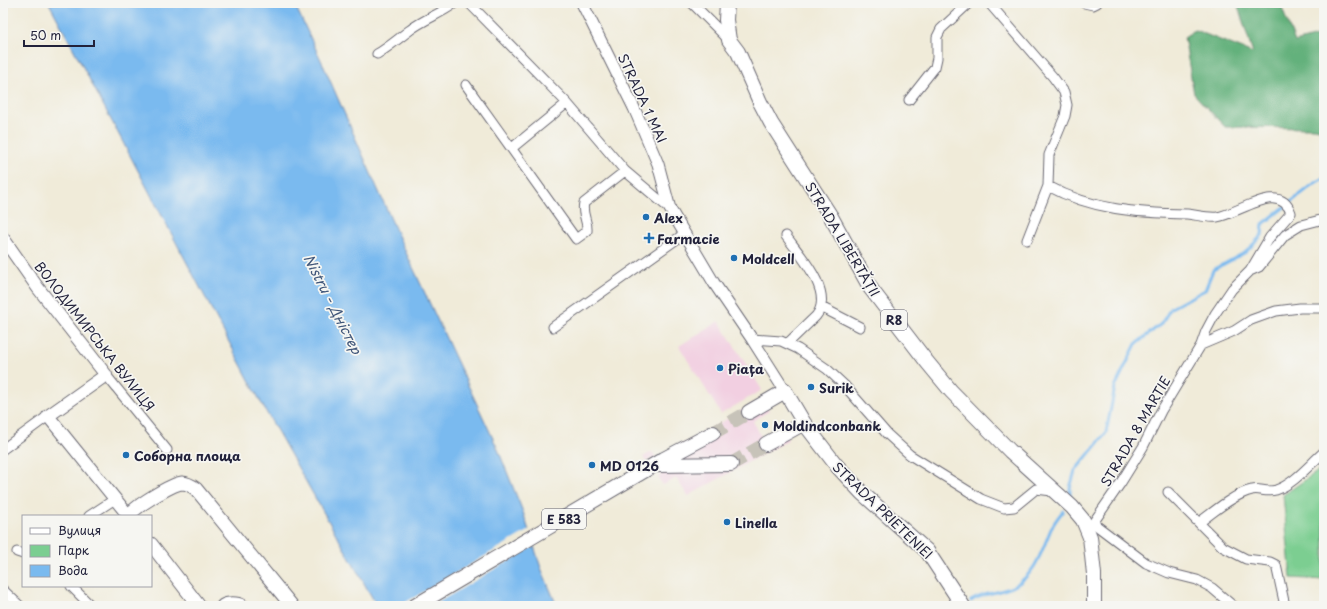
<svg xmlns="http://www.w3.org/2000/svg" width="1327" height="609" font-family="'Playpen Sans',sans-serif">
	<rect width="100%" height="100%" fill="#f6f6f2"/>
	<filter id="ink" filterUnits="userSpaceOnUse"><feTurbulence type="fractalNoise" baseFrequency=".025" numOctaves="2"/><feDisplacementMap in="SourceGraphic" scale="8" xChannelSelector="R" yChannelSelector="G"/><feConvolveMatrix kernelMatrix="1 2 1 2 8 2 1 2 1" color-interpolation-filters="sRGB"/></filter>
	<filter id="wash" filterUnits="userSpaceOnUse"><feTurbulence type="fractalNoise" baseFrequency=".012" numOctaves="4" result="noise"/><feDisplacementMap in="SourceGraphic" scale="16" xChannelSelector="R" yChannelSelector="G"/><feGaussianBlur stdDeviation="0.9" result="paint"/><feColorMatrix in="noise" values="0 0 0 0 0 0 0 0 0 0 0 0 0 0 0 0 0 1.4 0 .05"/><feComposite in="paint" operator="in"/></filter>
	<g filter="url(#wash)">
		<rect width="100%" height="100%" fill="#f0ebd9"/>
		<!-- built -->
		<path fill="#f2cfe1" d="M719,321L762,390L721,414L679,346Z
			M762,399L769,411L753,421L762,438L781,427L788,440L688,496L676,478L663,485L658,477L661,475L652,458L646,462L643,457L652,452L657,459Z"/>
		<!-- green -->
		<path fill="#7bce91" stroke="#4e7866" d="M1324,467V580L1291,578L1283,495Z"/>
		<!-- forest -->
		<path fill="#64b17b" stroke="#436a5b" d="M1237,3H1280L1295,42L1324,34V130L1314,128L1225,127L1194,94L1184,37L1195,30L1253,53Z"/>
		<!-- water -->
		<path fill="#7abaef" stroke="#4e6e95" d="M49,3H294L321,60L401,242L497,447L523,512L541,568L557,606H377L264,408Z"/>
		<!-- pier -->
		<path fill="#f0ebd9" d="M531,529L536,545L432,606H399Z"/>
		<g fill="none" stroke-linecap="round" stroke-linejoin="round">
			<!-- stream -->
			<path stroke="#7abaef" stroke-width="3" d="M1070,498V488L1075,471L1106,433L1115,387L1136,344L1161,324L1171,308L1205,290L1213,270L1246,252L1262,235L1263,224L1315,183L1324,178
				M971,601C987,591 999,594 1014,586C1036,574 1042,550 1051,529C1054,522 1059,516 1063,511"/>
		</g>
	</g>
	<g filter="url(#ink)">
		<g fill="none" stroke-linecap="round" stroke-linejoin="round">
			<!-- trunk-tunnel -->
			<path stroke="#c7c3b9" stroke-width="14" stroke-dasharray="14 7" stroke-linecap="butt" d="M713,433L749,412
				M731,464L766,444"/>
			<defs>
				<path id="minor" d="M469,3L567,103L625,171L670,209
					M692,3L728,39
					M989,3L1053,77L1064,92L1067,105L1065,116L1049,155L1048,186C1092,210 1138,213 1187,214C1197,215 1207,218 1217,217C1239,214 1280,180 1291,213L1270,237L1250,271
					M1084,3L1093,5L1097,3
					M377,54C389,47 399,38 410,30C424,19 441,14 455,3
					M466,85L576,239L587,231C588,220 581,214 584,203L625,171
					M909,100L935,67L937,58V37L941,29L969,3
					M512,148L567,103
					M786,236C800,255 835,293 816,316L788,343
					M1027,240L1048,186
					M821,307L860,327
					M553,327L684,234
					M752,339L781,341L798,349L827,369L844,385L887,434L910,455L981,499L1004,508L1014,507L1036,489L1052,491
					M1201,345L1234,331L1251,320L1276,311L1300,308H1324
					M106,375L167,450
					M3,449L48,416
					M1168,492L1223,547L1246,559L1270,562L1276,565L1285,606
					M89,516L115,499
					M1200,522C1213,512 1236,493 1252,490C1260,488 1266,493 1276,490C1294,484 1309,465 1324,452
					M1093,523L1146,563L1169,573L1197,580L1212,588L1233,606
					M1087,528L1093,523L1120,484L1143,447L1161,411L1201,345L1206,331L1215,314L1232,289L1250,271L1259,267L1285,235L1301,225L1324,219
					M17,552L23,554
					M71,586L91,606
					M3,590L20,606"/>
				<path id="tertiary" d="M582,3L634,108L658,164L670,209L714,283L752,339L785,391"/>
				<path id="secondary" d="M3,238L38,288L106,375L48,416L128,515"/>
				<path id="primary" d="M129,516C132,508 172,484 182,483C188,483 192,486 196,489L292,606
					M151,544L199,606
					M223,606C228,603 237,603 242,606"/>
				<path id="trunk" d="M727,3L726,20L729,40L738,52L760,102L771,123L830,215L871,289L927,362L951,391L1010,451L1072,507L1083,520L1090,537L1094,574V606
					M749,412L785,391L804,423L837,466L862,493L927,551L963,606
					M766,444L804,423
					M658,465L731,464
					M415,606L664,459L713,433"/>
			</defs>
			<!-- minor casing -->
			<use href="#minor" stroke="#6a6872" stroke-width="11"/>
			<!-- tertiary casing -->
			<use href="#tertiary" stroke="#6a6872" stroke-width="13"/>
			<!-- secondary casing -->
			<use href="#secondary" stroke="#6a6872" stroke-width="14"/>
			<!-- primary casing -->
			<use href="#primary" stroke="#6a6872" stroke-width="15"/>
			<!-- trunk casing -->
			<use href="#trunk" stroke="#6a6872" stroke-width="16"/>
			<!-- minor -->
			<use href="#minor" stroke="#fff" stroke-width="9"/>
			<!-- tertiary -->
			<use href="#tertiary" stroke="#fff" stroke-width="11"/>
			<!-- secondary -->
			<use href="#secondary" stroke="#fff" stroke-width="12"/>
			<!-- primary -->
			<use href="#primary" stroke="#fff" stroke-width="13"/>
			<!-- trunk -->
			<use href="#trunk" stroke="#fff" stroke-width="14"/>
		</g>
	</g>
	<!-- markers -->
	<g fill="#1f6fb2" stroke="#f6f6f2" stroke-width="1.5">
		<circle cx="646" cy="217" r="4"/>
		<path d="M647 232h4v4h4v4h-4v4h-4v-4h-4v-4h4z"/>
		<circle cx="734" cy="258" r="4"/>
		<circle cx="720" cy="368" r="4"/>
		<circle cx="811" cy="387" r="4"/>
		<circle cx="765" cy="425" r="4"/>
		<circle cx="126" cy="455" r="4"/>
		<circle cx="592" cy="465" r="4"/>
		<circle cx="727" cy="522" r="4"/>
	</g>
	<g text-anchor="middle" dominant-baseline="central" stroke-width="3.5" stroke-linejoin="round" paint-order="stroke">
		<!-- shield labels -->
		<g fill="#f6f6f2" stroke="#626272" stroke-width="1">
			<rect x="881" y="310" width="26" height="20" rx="3"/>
			<rect x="542" y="509" width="44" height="20" rx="3"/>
		</g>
		<g font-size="12" font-weight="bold" fill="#22223b">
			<text x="894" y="320">R8</text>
			<text x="564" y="519">E 583</text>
		</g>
		<!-- street labels -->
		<g font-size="13" fill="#22223b" stroke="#f6f6f2">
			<text transform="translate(643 98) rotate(65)">STRADA 1 MAI</text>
			<text transform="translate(843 239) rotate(59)">STRADA LIBERTĂȚII</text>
			<text transform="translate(95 336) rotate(52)">ВОЛОДИМИРСЬКА ВУЛИЦЯ</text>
			<text transform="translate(1135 431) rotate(-60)">STRADA 8 MARTIE</text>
			<text transform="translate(883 510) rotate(44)">STRADA PRIETENIEI</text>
		</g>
		<!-- poi labels -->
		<g font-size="13" font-weight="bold" fill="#22223b" stroke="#f6f6f2" text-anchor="start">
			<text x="654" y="217">Alex</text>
			<text x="657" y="238">Farmacie</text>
			<text x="742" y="258">Moldcell</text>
			<text x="728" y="368">Piața</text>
			<text x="819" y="387">Surik</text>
			<text x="773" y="425">Moldindconbank</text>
			<text x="134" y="455">Соборна площа</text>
			<text x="600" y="465">MD 0126</text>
			<text x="735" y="522">Linella</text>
		</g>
		<!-- water labels -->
		<g font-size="14" font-style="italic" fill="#41577a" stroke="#f6f6f2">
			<text transform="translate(333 304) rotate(63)">Nistru - Дністер</text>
		</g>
	</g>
	<!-- margin -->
	<rect width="1327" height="609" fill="none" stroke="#f6f6f2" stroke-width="16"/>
	<!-- legend -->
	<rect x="22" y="515" width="130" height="72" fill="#f6f6f2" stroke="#a1a1a9"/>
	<rect x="30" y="528" width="20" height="6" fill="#ffffff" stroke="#a1a1a9"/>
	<text x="58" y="535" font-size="12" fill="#22223b">Вулиця</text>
	<rect x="30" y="545" width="20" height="12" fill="#7bce91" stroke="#a1a1a9"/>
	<text x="58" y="555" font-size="12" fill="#22223b">Парк</text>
	<rect x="30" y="565" width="20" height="12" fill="#7abaef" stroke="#a1a1a9"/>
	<text x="58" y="575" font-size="12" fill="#22223b">Вода</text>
	<!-- scale -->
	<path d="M24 40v6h70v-6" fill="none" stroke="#22223b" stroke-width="2"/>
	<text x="30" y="40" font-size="12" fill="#22223b" stroke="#f6f6f2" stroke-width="3" paint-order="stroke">50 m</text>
</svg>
